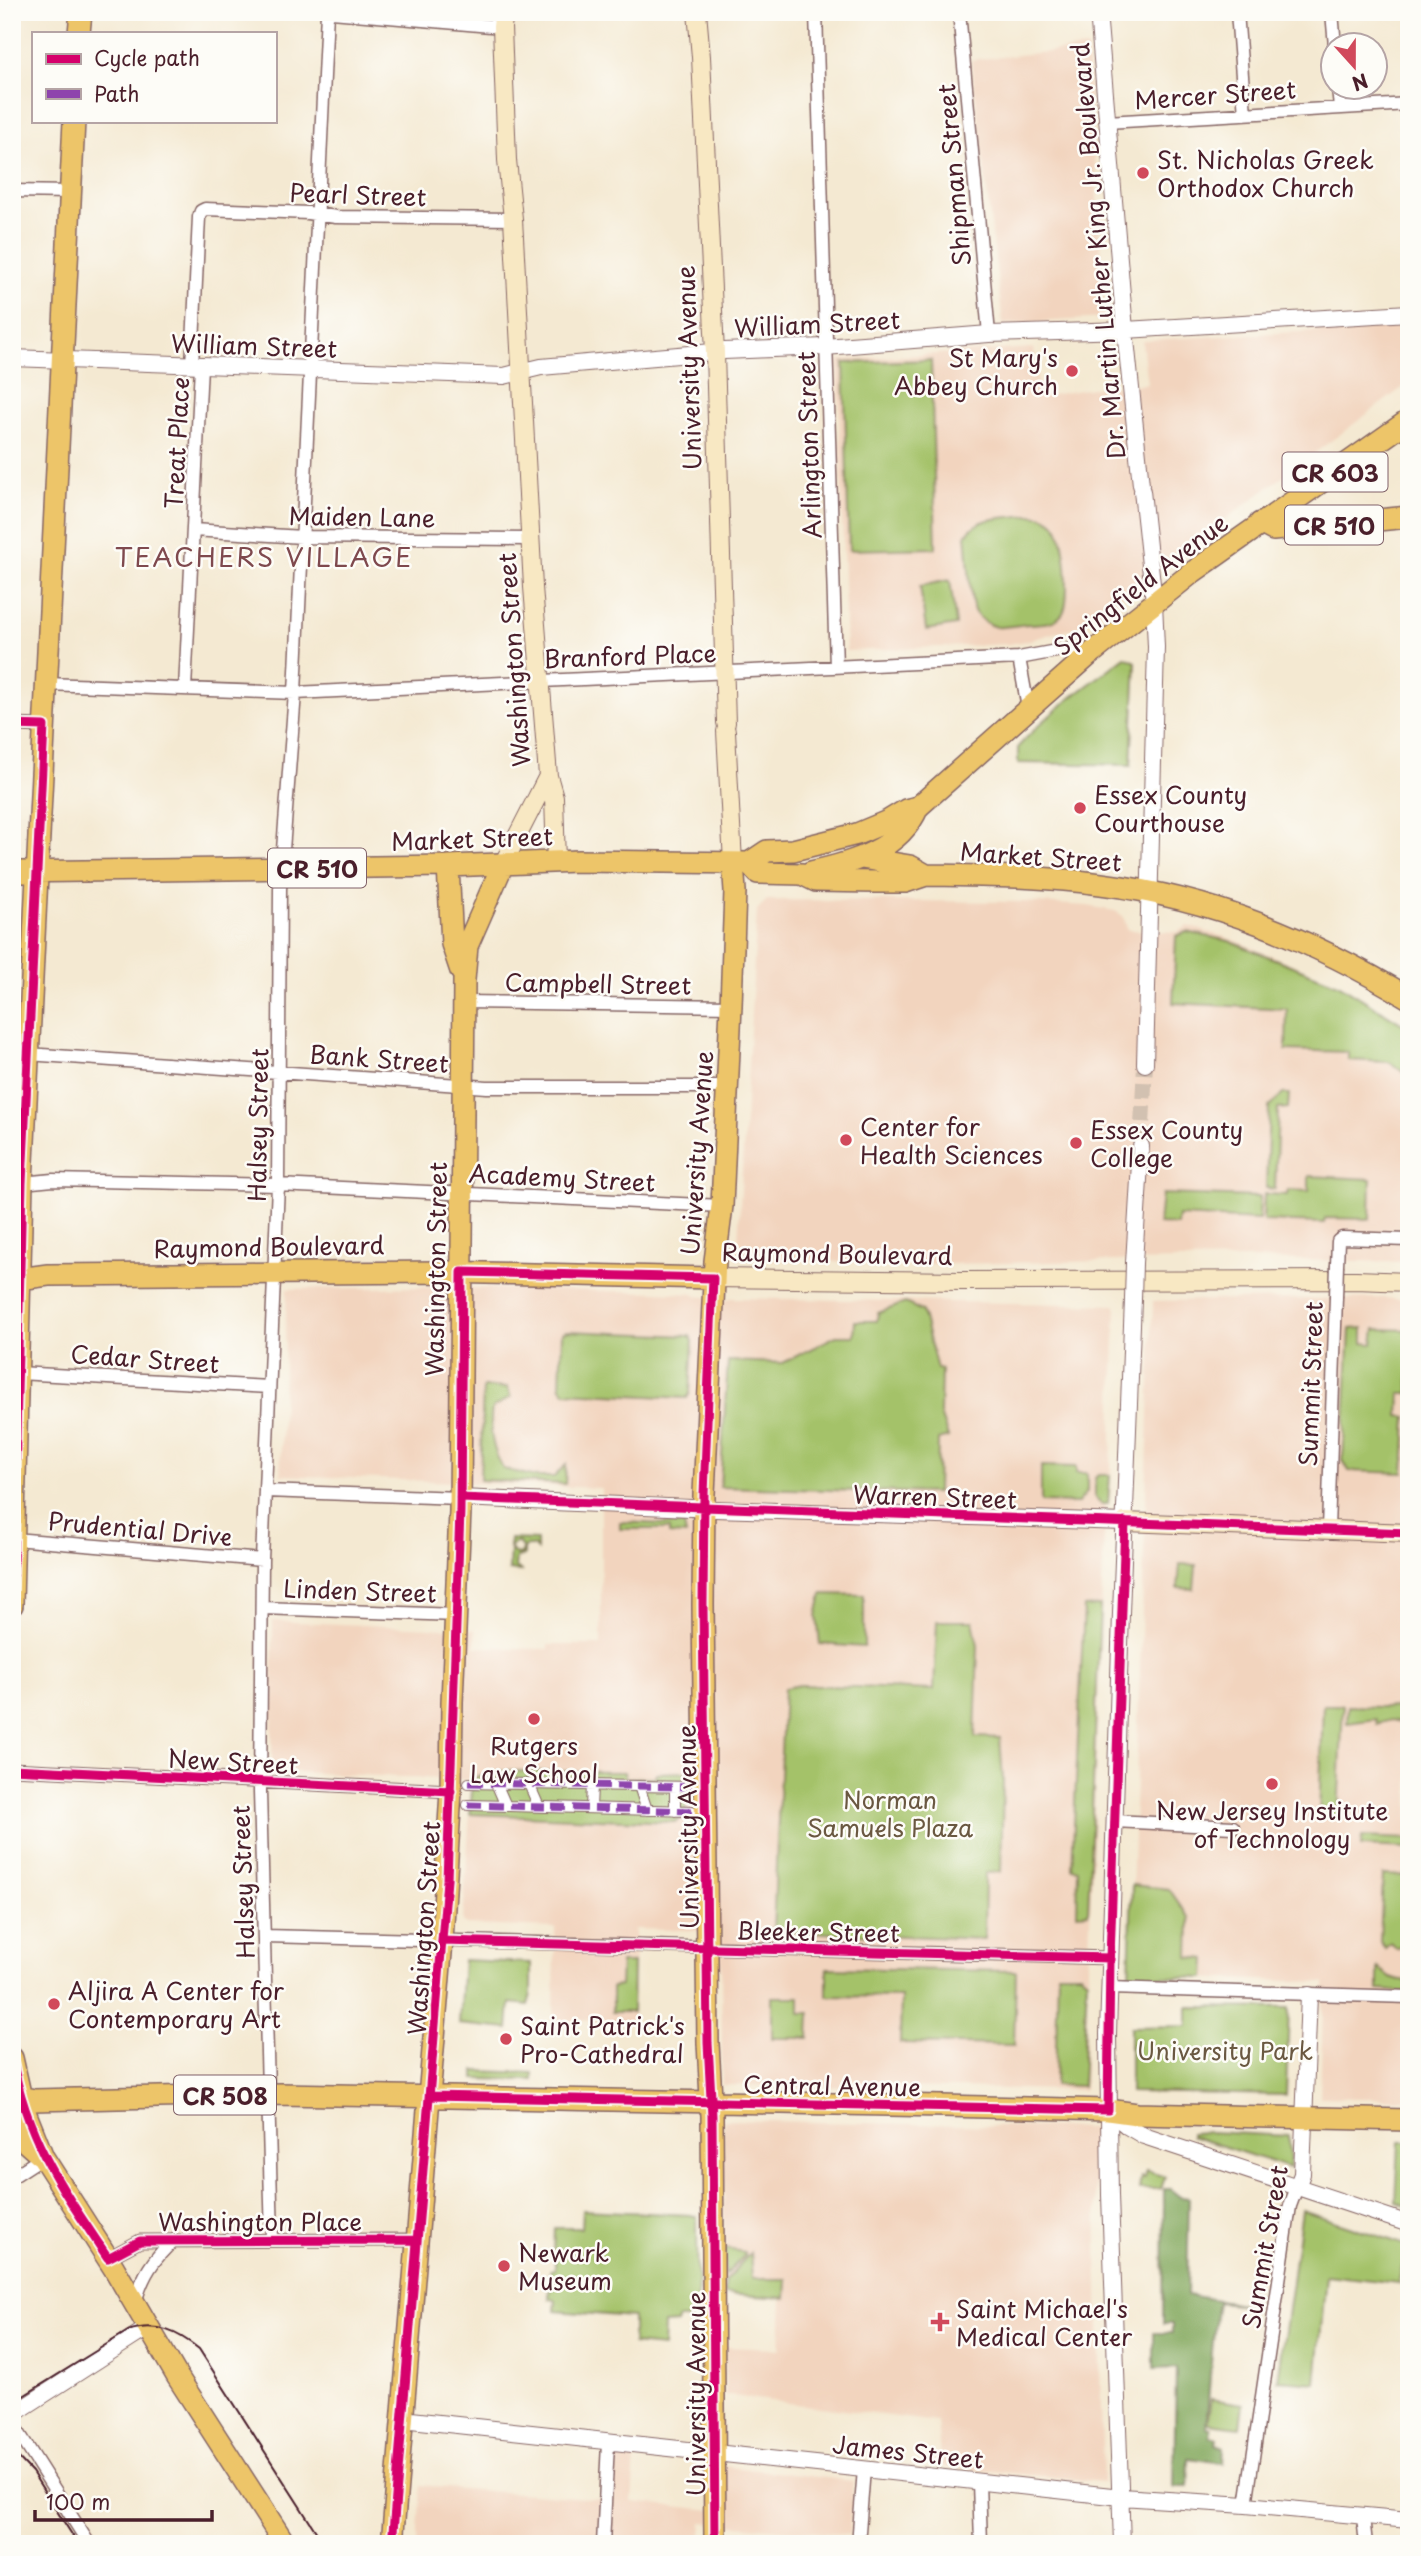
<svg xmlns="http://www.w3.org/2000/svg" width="1421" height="2556" font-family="'Playpen Sans',sans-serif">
	<rect width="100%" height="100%" fill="#fdfcf7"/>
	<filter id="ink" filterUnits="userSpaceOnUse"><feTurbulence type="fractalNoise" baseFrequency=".0143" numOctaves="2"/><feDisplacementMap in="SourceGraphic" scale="14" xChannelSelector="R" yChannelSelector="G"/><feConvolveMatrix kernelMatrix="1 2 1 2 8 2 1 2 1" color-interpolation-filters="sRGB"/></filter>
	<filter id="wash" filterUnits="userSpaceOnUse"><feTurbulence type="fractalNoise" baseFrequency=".00686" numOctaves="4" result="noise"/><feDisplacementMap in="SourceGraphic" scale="28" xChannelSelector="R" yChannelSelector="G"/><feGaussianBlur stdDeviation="1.57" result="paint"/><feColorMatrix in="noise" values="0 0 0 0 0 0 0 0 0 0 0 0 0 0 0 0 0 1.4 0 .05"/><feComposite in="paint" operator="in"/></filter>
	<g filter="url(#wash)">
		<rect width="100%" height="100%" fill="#f4e9d2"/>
		<!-- built -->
		<path fill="#f2d4be" d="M1087,48L1105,318L1003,324L971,60Z
			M1409,326V383L1083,625L1026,641L1009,644L846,651L838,360L1034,348L1039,397L1093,388L1147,384L1142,342L1147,340Z
			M767,900L1022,902L1087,906L1115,911L1123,916L1128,930L1178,932L1188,926L1234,940L1339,984L1409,1027V1262L1246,1259L942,1264L737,1259L757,910Z
			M440,1287L656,1292L694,1294L696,1296L727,1300L730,1298L1116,1305L1110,1497L1105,1504L1084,2090L722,2085L721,1931L635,1929L633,2021L554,2020L555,1928L466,1925L463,1921L472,1780L272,1771L273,1621L475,1630V1647L548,1649V1645H601V1488L280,1475L287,1289Z
			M1384,1298L1409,1300V2099L1320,2097L1324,1982L1129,1976L1153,1301Z
			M724,2120L1094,2128L1103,2482L941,2466L937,2422L725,2395V2347L780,2349L782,2298L724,2295Z
			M617,2454L635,2456L632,2502L723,2511L722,2466L853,2481L849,2535L702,2522L701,2544H417L421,2486L613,2500Z"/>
		<!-- green -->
		<path fill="#a4c269" stroke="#77704a" stroke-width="2" d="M931,360L936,548L849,550L844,363Z
			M1030,515C1040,516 1048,516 1055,524C1066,536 1071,599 1063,613C1055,625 1040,623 1028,624C1018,625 1005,628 996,627C988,625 978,618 974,611C970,600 968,550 966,535C979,515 1009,518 1030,515Z
			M950,580L956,625L926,630L920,586Z
			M1125,657L1136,662L1131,765L1018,763V747C1048,712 1089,685 1125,657Z
			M1187,932L1229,941L1338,984L1409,1028V1076L1389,1062L1348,1060V1052L1286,1050L1287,1009L1173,1003L1176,936Z
			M1283,1094H1289L1288,1108L1278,1109L1275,1189L1266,1188L1269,1107Z
			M1309,1176L1371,1179L1370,1219L1325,1218L1324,1223L1263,1221L1264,1194L1287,1195L1288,1190L1309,1191Z
			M1162,1194L1260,1197L1259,1220L1178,1216L1177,1225L1159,1224Z
			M905,1303L922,1311L937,1369L941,1370L940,1414L948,1437L938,1440L937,1493L720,1487L728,1361L783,1363L836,1336H854L855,1321H877L878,1313Z
			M1363,1328V1343L1373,1344L1375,1329L1409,1330V1394H1400L1399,1416L1407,1417L1404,1473L1349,1471L1343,1460L1350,1329Z
			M566,1331L690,1336L693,1341L690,1393L687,1398L565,1392L560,1386L562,1333Z
			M483,1387L507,1388L511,1397L492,1408C489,1431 492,1449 503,1469L536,1477H554L566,1465L565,1484L480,1480Z
			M1041,1466L1076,1467V1473H1087V1492L1078,1503L1041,1502Z
			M1098,1475H1110L1108,1504H1101L1095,1497V1478Z
			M620,1522L684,1525L686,1535L669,1534V1529H620Z
			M510,1539L537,1540V1550L533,1546H527L524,1549V1555L516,1558L515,1566L521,1571L509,1570L510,1549L516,1555L521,1554L523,1549L518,1542L509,1547Z
			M1180,1564L1196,1565L1194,1589L1178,1588Z
			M822,1594L864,1595V1647L820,1644L817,1616Z
			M1100,1606L1088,1913L1077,1914L1078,1869L1072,1868L1084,1607Z
			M937,1621H973L978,1645L975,1737L1000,1738L1003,1780L1001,1872L985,1873L984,1939L773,1931L784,1688L800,1685L934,1690Z
			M1323,1705H1343L1338,1817L1319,1816Z
			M1348,1706L1409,1708V1724L1391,1720L1377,1724L1376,1719L1347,1723Z
			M494,1771L624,1772L625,1778L655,1777L656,1773L686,1772V1816L674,1822L470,1814L473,1779L479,1776L488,1778Z
			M1362,1837L1409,1839V1848L1361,1846Z
			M1383,1875L1409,1876L1408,1949L1403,1943L1397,1949L1391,1943L1385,1948L1380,1942Z
			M1132,1885L1169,1889L1190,1919L1189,1957L1206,1959L1205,1978L1129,1976Z
			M463,1960L531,1963V1994L528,2005L510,2003L508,2029L459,2024Z
			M621,1963H633L632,2012H612V1987L620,1986Z
			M827,1968L1016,1971L1014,2045L900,2043L901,1997L827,1996Z
			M1378,1968L1390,1977L1409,1983V1992L1378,1990Z
			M1058,1973H1080L1087,1979L1082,2086L1055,2085Z
			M772,1997H800V2013H810L809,2038H772Z
			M1188,2007L1289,2008L1286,2095L1130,2092V2027L1188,2026Z
			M475,2071L533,2073V2080L475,2079Z
			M1210,2132L1289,2136L1290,2168L1191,2136V2133Z
			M1399,2142H1409V2207L1396,2202Z
			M1146,2171L1165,2177L1161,2189H1139L1141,2177L1144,2178Z
			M582,2210L691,2215L697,2217L698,2319H677V2323L664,2324L663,2347L633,2344V2317L555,2311L556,2300L549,2299L551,2270L555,2269V2256L553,2255L554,2228H581Z
			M1302,2210L1408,2246L1398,2283L1326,2275L1316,2383L1278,2380Z
			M725,2249L745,2252V2255L725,2275Z
			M750,2253L752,2279H787L786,2298L725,2294V2281Z
			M1211,2399L1243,2404L1240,2427L1207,2423Z"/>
		<!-- forest -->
		<path fill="#83a85d" stroke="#666444" stroke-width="2" d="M1164,2189H1170L1180,2197L1189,2198L1187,2295L1242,2304L1218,2302C1211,2343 1210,2385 1206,2427L1211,2428L1210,2436L1217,2438L1216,2444L1224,2447L1223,2463L1189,2458L1188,2487H1174L1176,2368L1154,2369V2333H1172V2324H1163Z"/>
	</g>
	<g filter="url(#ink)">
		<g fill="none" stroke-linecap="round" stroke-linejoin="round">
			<!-- tertiary-tunnel -->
			<path stroke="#d2c1b1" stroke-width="16" stroke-dasharray="16 8" stroke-linecap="butt" d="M1141,1146L1145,1064"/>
			<defs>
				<path id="pedestrian" d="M469,1783L692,1787
					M496,1783L506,1806
					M529,1784L539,1807
					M639,1786L647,1810
					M675,1787V1811
					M468,1805L692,1811
					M591,1808L592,1785"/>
				<path id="minor" d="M332,12L502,27
					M816,12L836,667
					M959,12L989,334
					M1237,12L1245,114
					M1332,12L1335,46
					M1338,88L1340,107
					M1107,122L1409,104
					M12,191L69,192
					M192,366L199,217L201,211L205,209L308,213L336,217L513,219
					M193,530L302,537L530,539
					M1019,658L1028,708
					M46,684L295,693L1019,658L1067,649L1088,656
					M185,689L201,366
					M12,725L44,726
					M465,1002L731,1006
					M28,1054L487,1087H727
					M22,1183L53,1180L278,1185L722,1206
					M1337,1265L1338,1241L1342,1238L1409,1240
					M18,1373L269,1387
					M265,1491L460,1498
					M1328,1529L1336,1297
					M14,1539L262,1560
					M262,1608L456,1615
					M12,1769L451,1791
					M1114,1821L1233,1827
					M265,1936L1110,1958
					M1109,1988L1409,1997
					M12,2177L43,2157
					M272,2239L260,1792L262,1560L278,1185L280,889L295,693L327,12
					M108,2258L140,2241L417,2240
					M135,2303C142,2276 153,2259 174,2240
					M13,2414L15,2427L89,2544
					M979,2482L981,2544
					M1246,2505L1290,2206L1297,2187
					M1363,2517L1366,2544
					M603,2544L608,2443
					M858,2544L864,2469"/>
				<path id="tertiary" d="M1098,12L1125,330L1141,485
					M12,358L504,376L541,367L724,351L825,347L989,334L1125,330L1409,313
					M1142,491L1154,602L1156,647L1145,1064
					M1134,1263L1141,1146
					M460,1498L714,1509L1125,1522
					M1108,2110L1127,2126L1144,2136L1409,2224
					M1297,2187L1302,2174L1309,1995
					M12,2415L149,2327
					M402,2419L1121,2497L1246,2505L1409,2520
					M1122,2544L1110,2195L1108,2034L1121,1613L1133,1299"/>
				<path id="secondary" d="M504,12L502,27L507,160L513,219L533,587L548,776L554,797L556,862
					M697,12L701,57L715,353L726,723
					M726,731L733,863
					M503,864L548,776
					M713,1278L963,1281L1356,1280L1409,1282
					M1125,1522L1409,1533"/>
				<path id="primary" d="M79,33L81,12
					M1260,523L1273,530L1409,517
					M861,858L910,866L926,875
					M749,863L767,851L793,850L857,834L888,821L906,810L918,807
					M448,866L452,944L461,971
					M12,872L448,866L578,861L749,863L758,873L802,874L816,881L875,882H905L926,875C984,876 1043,876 1101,884C1213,898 1313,940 1409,998
					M811,872C852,863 900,850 918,807L1088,656L1193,572L1409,420
					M12,1280L48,1275L443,1272L713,1278
					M12,1605L22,1183L74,121
					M12,2058L23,2107L43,2157L114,2268L177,2376L285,2544
					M12,2091L20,2097L34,2100L280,2094L943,2106L1108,2110L1137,2114L1409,2120
					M12,2130L39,2154
					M392,2544L442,1941L451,1791L452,1702L460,1511L464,980L467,946L503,864
					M715,2544L712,2116L708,2043L703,1605L704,1494L715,1261L722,1206L731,1006L735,891L733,863"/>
			</defs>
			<!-- pedestrian casing -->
			<use href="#pedestrian" stroke="#866665" stroke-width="12"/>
			<!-- minor casing -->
			<use href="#minor" stroke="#866665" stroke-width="15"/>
			<!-- tertiary casing -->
			<use href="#tertiary" stroke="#866665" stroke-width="18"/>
			<!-- secondary casing -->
			<use href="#secondary" stroke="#866665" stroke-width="20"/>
			<!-- primary casing -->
			<use href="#primary" stroke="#866665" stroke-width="24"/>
			<!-- pedestrian -->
			<use href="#pedestrian" stroke="#fff" stroke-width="10"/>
			<!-- minor -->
			<use href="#minor" stroke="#fff" stroke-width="12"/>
			<!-- tertiary -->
			<use href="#tertiary" stroke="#fff" stroke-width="16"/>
			<!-- secondary -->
			<use href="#secondary" stroke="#f8e8c3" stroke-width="18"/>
			<!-- primary -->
			<use href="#primary" stroke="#edc569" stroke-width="21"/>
			<!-- tram -->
			<path stroke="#4a1f2b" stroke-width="2" d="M12,2403L128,2331C156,2321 178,2332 199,2349L324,2544
				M12,2451L32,2472L78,2544"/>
			<defs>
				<path id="minor-bridge" d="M1336,1297L1337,1265"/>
				<path id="tertiary-bridge" d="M1133,1299L1134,1263"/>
			</defs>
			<!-- minor-bridge casing -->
			<use href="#minor-bridge" stroke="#866665" stroke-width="15" stroke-linecap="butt"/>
			<!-- tertiary-bridge casing -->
			<use href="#tertiary-bridge" stroke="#866665" stroke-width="18" stroke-linecap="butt"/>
			<!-- minor-bridge -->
			<use href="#minor-bridge" stroke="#fff" stroke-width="12"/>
			<!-- tertiary-bridge -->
			<use href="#tertiary-bridge" stroke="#fff" stroke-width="16"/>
			<!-- quiet -->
			<path stroke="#8e44ad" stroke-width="7" stroke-dasharray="14 7" stroke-linecap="butt" d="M469,1783L692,1787
				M468,1805L692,1811"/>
			<defs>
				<path id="cycleway" d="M12,725L44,726L22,1183L12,1605
					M460,1498L1409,1533
					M12,1769L451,1791
					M442,1941L1110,1958
					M12,2058C27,2141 62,2189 108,2258L140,2241L417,2240
					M430,2096L1108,2110L1110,1958L1125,1522
					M392,2544L447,1880L460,1511L462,1272L713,1278L704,1494L703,1605L708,2043L712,2116L715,2544"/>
			</defs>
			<!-- cycleway casing -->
			<use href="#cycleway" stroke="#fdfcf7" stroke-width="13"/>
			<!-- cycleway -->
			<use href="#cycleway" stroke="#d6006c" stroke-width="9"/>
		</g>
	</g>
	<!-- markers -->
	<g fill="#d1495b" stroke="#fdfcf7" stroke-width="2.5">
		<circle cx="1143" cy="173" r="7"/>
		<circle cx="1072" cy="371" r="7"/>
		<circle cx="1080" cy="808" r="7"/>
		<circle cx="846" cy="1140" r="7"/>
		<circle cx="1076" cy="1143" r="7"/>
		<circle cx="534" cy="1719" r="7"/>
		<circle cx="1272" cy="1784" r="7"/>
		<circle cx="54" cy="2004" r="7"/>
		<circle cx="506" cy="2039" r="7"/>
		<circle cx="504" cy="2266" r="7"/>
		<path d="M936.5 2311.5h7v7h7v7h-7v7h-7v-7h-7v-7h7z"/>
	</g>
	<g text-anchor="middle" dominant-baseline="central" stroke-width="5" stroke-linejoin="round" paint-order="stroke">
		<!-- shield labels -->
		<g fill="#fdfcf7" stroke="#806168" stroke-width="2">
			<rect x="1282.5" y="452.5" width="105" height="39" rx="5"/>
			<rect x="1285" y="505.5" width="98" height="39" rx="5"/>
			<rect x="268" y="848.5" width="98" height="39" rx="5"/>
			<rect x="174" y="2075.5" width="102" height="39" rx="5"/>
		</g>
		<g font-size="23" font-weight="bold" fill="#4a1f2b">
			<text x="1335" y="472">CR 603</text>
			<text x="1334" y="525">CR 510</text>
			<text x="317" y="868">CR 510</text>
			<text x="225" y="2095">CR 508</text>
		</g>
		<!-- street labels -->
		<g font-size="24" fill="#4a1f2b" stroke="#fdfcf7">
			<text transform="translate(1215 94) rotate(-4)">Mercer Street</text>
			<text transform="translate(953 175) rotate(-95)">Shipman Street</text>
			<text transform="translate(358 194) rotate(2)">Pearl Street</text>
			<text transform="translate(1097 251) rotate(-95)">Dr. Martin Luther King Jr. Boulevard</text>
			<text transform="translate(817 323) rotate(-3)">William Street</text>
			<text transform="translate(254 345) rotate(2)">William Street</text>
			<text transform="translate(688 368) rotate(-92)">University Avenue</text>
			<text transform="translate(176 443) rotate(-87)">Treat Place</text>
			<text transform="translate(808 445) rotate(-92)">Arlington Street</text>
			<text transform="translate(362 516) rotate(1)">Maiden Lane</text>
			<text transform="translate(1140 584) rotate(-38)">Springfield Avenue</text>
			<text transform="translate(630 655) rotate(-2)">Branford Place</text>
			<text transform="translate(513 660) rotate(-94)">Washington Street</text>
			<text transform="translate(472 838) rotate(-2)">Market Street</text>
			<text transform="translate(1041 856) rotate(4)">Market Street</text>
			<text transform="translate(598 983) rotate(1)">Campbell Street</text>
			<text transform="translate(379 1058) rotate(4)">Bank Street</text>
			<text transform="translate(257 1125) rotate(-89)">Halsey Street</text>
			<text transform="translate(696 1153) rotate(-86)">University Avenue</text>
			<text transform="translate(562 1177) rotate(3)">Academy Street</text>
			<text transform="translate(269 1246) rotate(-1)">Raymond Boulevard</text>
			<text transform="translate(837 1253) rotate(1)">Raymond Boulevard</text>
			<text transform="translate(435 1269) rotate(-89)">Washington Street</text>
			<text transform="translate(145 1358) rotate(4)">Cedar Street</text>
			<text transform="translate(1310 1384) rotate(-88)">Summit Street</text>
			<text transform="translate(935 1496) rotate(2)">Warren Street</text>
			<text transform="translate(140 1528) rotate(5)">Prudential Drive</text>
			<text transform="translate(360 1590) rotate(2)">Linden Street</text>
			<text transform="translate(233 1761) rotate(3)">New Street</text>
			<text transform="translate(687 1827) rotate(-91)">University Avenue</text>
			<text transform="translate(242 1882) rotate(-92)">Halsey Street</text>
			<text transform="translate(423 1928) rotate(-86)">Washington Street</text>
			<text transform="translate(818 1931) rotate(1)">Bleeker Street</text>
			<text transform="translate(832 2085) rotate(1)">Central Avenue</text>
			<text x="260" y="2221">Washington Place</text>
			<text transform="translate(1264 2247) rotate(-80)">Summit Street</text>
			<text transform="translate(695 2394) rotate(-90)">University Avenue</text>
			<text transform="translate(908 2451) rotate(6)">James Street</text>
		</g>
		<!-- poi labels -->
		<g font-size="24" fill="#4a1f2b" stroke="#fdfcf7" text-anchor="start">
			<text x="1157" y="159">St. Nicholas Greek<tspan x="1157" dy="28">Orthodox Church</tspan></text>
			<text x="1058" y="357" text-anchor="end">St Mary's<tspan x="1058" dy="28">Abbey Church</tspan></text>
			<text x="1094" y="794">Essex County<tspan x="1094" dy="28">Courthouse</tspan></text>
			<text x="860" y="1126">Center for<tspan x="860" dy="28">Health Sciences</tspan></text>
			<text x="1090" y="1129">Essex County<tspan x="1090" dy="28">College</tspan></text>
			<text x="534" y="1745" text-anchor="middle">Rutgers<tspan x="534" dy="28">Law School</tspan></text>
			<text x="1272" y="1810" text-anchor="middle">New Jersey Institute<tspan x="1272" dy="28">of Technology</tspan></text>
			<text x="68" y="1990">Aljira A Center for<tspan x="68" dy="28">Contemporary Art</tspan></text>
			<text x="520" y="2025">Saint Patrick's<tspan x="520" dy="28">Pro-Cathedral</tspan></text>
			<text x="518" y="2252">Newark<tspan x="518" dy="28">Museum</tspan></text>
			<text x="956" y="2308">Saint Michael's<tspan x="956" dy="28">Medical Center</tspan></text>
		</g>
		<!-- park labels -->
		<g font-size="24" fill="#6a5841" stroke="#fdfcf7">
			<text x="890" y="1799">Norman<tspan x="890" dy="28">Samuels Plaza</tspan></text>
			<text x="1225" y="2050">University Park</text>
		</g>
		<!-- neighbourhood labels -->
		<g font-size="26" letter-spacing="2" fill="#7f494e" stroke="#fdfcf7">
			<text x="264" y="556">TEACHERS VILLAGE</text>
		</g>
	</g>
	<!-- margin -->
	<rect width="1421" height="2556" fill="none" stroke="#fdfcf7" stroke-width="42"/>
	<!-- legend -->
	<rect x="32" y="32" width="245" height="91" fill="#fdfcf7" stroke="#b5a4a5" stroke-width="2"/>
	<rect x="46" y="54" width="35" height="10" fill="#d6006c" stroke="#b5a4a5" stroke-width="2"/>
	<text x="94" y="66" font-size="21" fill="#4a1f2b">Cycle path</text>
	<rect x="46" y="89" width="35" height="10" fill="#8e44ad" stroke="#b5a4a5" stroke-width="2"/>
	<text x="94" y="102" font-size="21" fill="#4a1f2b">Path</text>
	<!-- north arrow -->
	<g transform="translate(1354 66) rotate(159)"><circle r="33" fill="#fdfcf7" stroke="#b5a4a5" stroke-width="2"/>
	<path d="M0-5L12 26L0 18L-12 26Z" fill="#d1495b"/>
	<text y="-10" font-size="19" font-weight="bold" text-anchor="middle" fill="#4a1f2b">N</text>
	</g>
	<!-- scale -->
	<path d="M35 2510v10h177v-10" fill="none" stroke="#4a1f2b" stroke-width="3.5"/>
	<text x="46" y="2510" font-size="21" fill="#4a1f2b" stroke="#fdfcf7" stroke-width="5" paint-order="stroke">100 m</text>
</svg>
